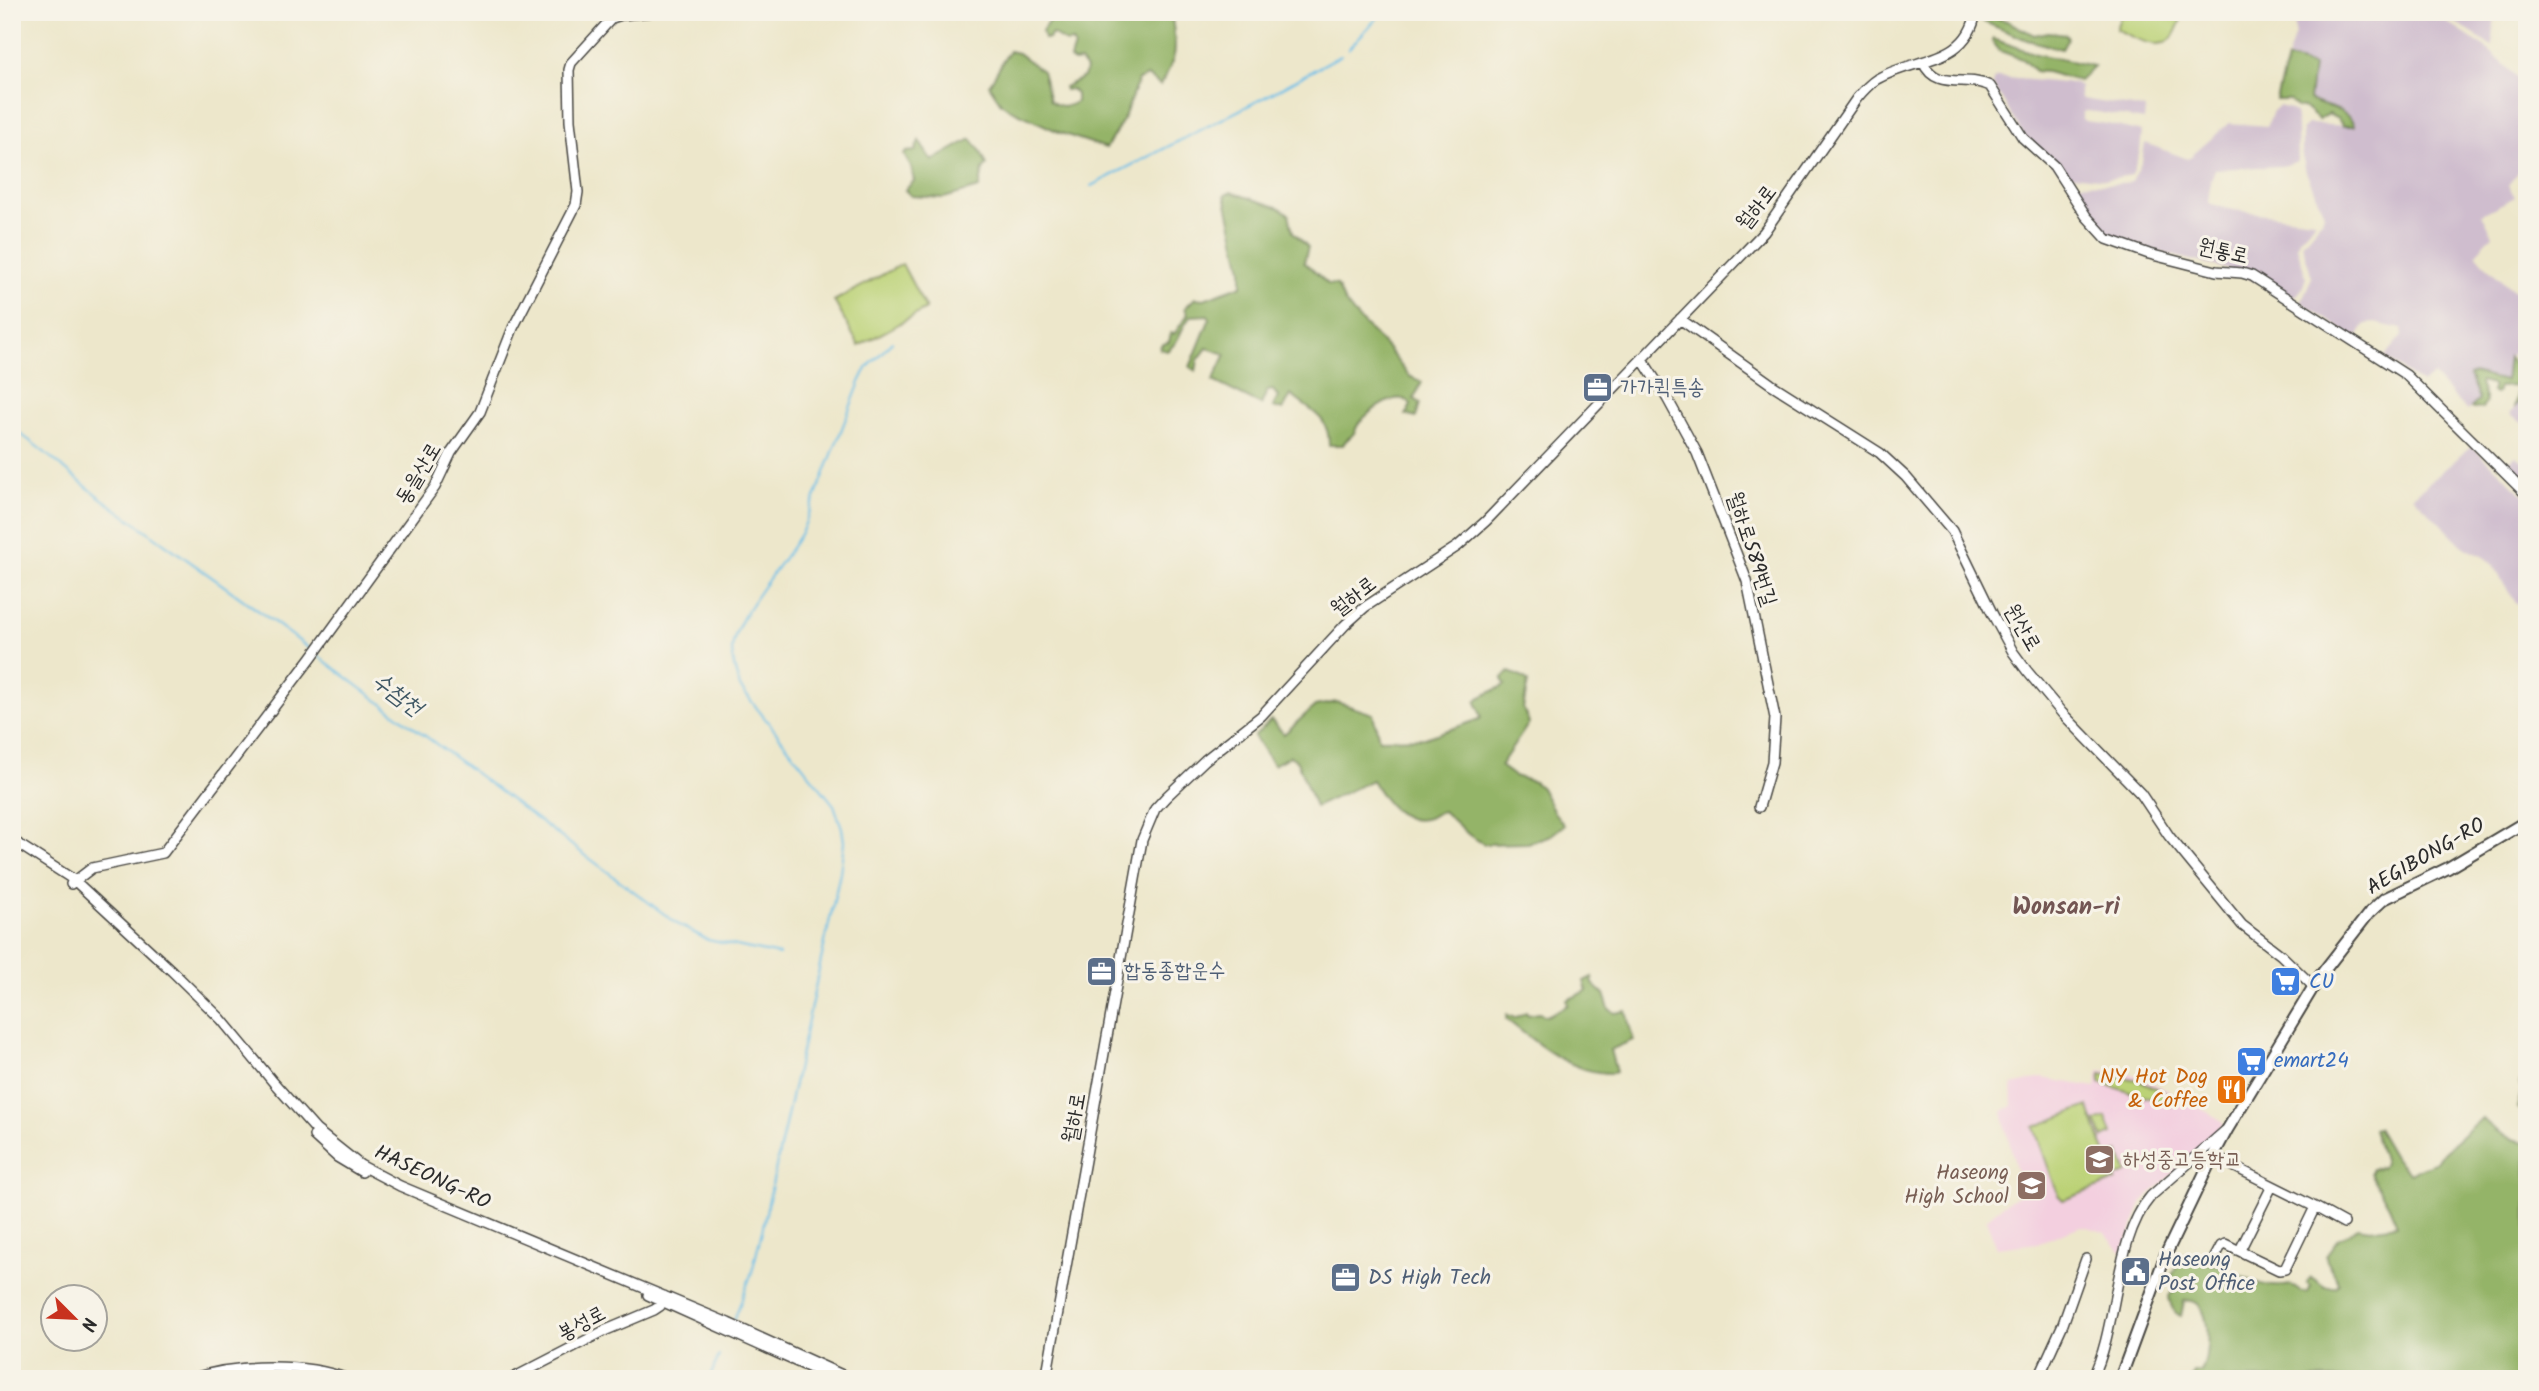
<svg xmlns="http://www.w3.org/2000/svg" width="2539" height="1391" font-family="Kalam,'Poor Story',sans-serif">
	<rect width="100%" height="100%" fill="#f7f3e8"/>
	<filter id="ink" filterUnits="userSpaceOnUse"><feTurbulence type="fractalNoise" baseFrequency=".0143" numOctaves="2"/><feDisplacementMap in="SourceGraphic" scale="14" xChannelSelector="R" yChannelSelector="G"/><feConvolveMatrix kernelMatrix="1 2 1 2 8 2 1 2 1" color-interpolation-filters="sRGB"/></filter>
	<filter id="wash" filterUnits="userSpaceOnUse"><feTurbulence type="fractalNoise" baseFrequency=".00686" numOctaves="4" result="noise"/><feDisplacementMap in="SourceGraphic" scale="28" xChannelSelector="R" yChannelSelector="G"/><feGaussianBlur stdDeviation="1.57" result="paint"/><feColorMatrix in="noise" values="0 0 0 0 0 0 0 0 0 0 0 0 0 0 0 0 0 1.4 0 .05"/><feComposite in="paint" operator="in"/></filter>
	<g filter="url(#wash)">
		<rect width="100%" height="100%" fill="#ede7cb"/>
		<!-- built -->
		<path fill="#f3cfdf" d="M2099,1070L2129,1073L2143,1078L2190,1102L2221,1120L2224,1124L2204,1145L2143,1201L2122,1253L2104,1232L2087,1227L2081,1226L2037,1243L1997,1248L1986,1220L2002,1205L2022,1193L2002,1113L2004,1110L2013,1106L2012,1085L2042,1078L2096,1087Z"/>
		<!-- industrial -->
		<path fill="#cfbdce" d="M2295,12H2432L2490,51L2527,87V161L2508,185L2515,197L2482,214L2493,235L2476,253L2489,269L2527,302V348L2516,350L2507,358L2505,381L2473,373L2469,375L2479,399L2467,411L2433,375L2422,384L2385,357L2403,335L2402,329L2371,322L2364,325L2356,339L2301,302L2312,277L2302,244L2322,220L2324,213L2306,172L2302,154V129L2308,124L2353,126L2347,114L2309,101L2311,65L2287,59L2295,34Z
			M2439,12H2494L2493,46H2492Z
			M1997,77L2076,84L2080,86V96L2082,99L2145,109L2144,120L2097,112L2085,111L2082,113V119L2085,121L2107,124L2142,132L2140,151L2132,175L2107,179L2063,174L2025,137L1993,85V80Z
			M2279,106L2290,109L2295,113L2297,126L2298,161L2282,166L2215,169L2210,183L2208,203L2233,210L2314,220L2315,222L2299,239L2297,246L2306,277L2302,289L2295,297L2227,269L2115,241L2098,227L2070,185L2073,183L2111,184L2132,182L2142,161L2145,143L2188,159L2229,123L2267,126L2273,111Z
			M2527,391V421L2524,424L2510,415L2521,396Z
			M2472,446L2527,498V604L2516,603L2492,564L2483,556L2465,548L2413,496Z
			M2516,456L2527,464V492L2503,467Z"/>
		<!-- green -->
		<path fill="#bbd276" stroke="#737e50" stroke-width="2" d="M2122,12H2182L2183,13C2180,21 2177,33 2171,39C2157,52 2130,36 2116,29Z
			M902,264L926,309L859,346L834,301Z
			M2101,1074L2139,1080L2175,1097L2172,1105L2100,1083Z
			M2088,1106L2116,1181L2063,1200L2058,1195L2034,1127Z
			M2106,1117L2112,1134L2103,1138L2096,1121Z
			M2119,1152L2127,1173L2116,1177L2108,1156Z"/>
		<!-- forest -->
		<path fill="#94b467" stroke="#607049" stroke-width="2" d="M1055,12H1171C1176,47 1180,54 1160,85L1147,76L1138,80L1123,120L1106,148L1061,133L1009,109L1001,103L989,85L1009,51L1018,53L1042,71L1050,101C1060,107 1066,108 1076,102V94L1071,89L1065,90L1064,87L1084,77L1086,69L1080,61L1074,62L1070,59L1074,46L1072,42L1067,43L1052,34L1049,38L1044,39L1042,31Z
			M1982,14L2007,21L2034,35L2048,32L2066,34L2068,38L2062,49L2027,40L1984,22L1980,16Z
			M1993,39L2036,54L2094,66L2079,81L2046,72L2035,71L2022,59L2000,51L1992,41Z
			M2287,59L2313,66L2309,100C2323,107 2349,108 2354,126H2343L2338,119L2328,114L2319,120L2306,109L2297,107L2290,100H2276Z
			M971,139L980,150L987,165L983,170L979,188L944,198L911,196L905,190L914,181L911,167L904,155L906,152L915,151L919,141L932,161Z
			M1231,192L1280,208L1289,214L1293,232L1308,247L1304,262L1328,284L1337,285L1344,301L1354,314L1387,348L1409,376L1422,382L1414,399L1420,403L1416,418L1406,415L1411,405C1400,387 1368,412 1359,423C1357,425 1356,430 1354,433C1350,439 1346,438 1343,445H1329C1329,415 1311,412 1291,395L1283,410L1273,407L1278,397L1273,390L1267,391L1261,405L1213,381L1226,354L1207,348L1198,360L1196,371L1190,367L1208,323L1210,318L1208,315L1191,316C1179,329 1182,340 1167,351L1160,349L1161,345L1169,342L1171,333L1174,334L1188,314L1185,308L1195,298L1204,299L1242,285V269L1225,195Z
			M2508,357L2517,368L2527,369V391L2514,408L2518,391L2516,386L2498,387V392L2495,394L2492,392V385L2481,382L2480,384L2486,401L2482,408L2473,409L2471,408L2479,399L2469,375L2473,373L2505,381Z
			M1509,672L1524,678L1528,682L1523,709L1529,723L1500,766L1514,776L1534,782L1541,788L1554,812L1564,825L1551,835L1528,843L1484,844L1469,835L1443,811C1437,812 1433,816 1428,818C1402,827 1382,798 1372,780L1315,807L1297,761L1290,756L1273,765L1254,736L1271,720L1284,734L1315,706L1337,702L1373,714L1379,739L1425,738L1480,719L1481,716L1476,702L1479,698L1505,685L1502,679Z
			M1592,977L1593,984L1604,994L1609,1009L1615,1013L1626,1011L1633,1040L1610,1050L1616,1072L1613,1073C1573,1075 1536,1043 1506,1019L1507,1015L1515,1018L1526,1012L1528,1015L1539,1013L1547,1016L1568,1005L1567,1000L1587,991L1584,981Z
			M2525,1077H2527V1116L2517,1108L2522,1090L2519,1082Z
			M2482,1118C2492,1129 2512,1142 2527,1142V1379H2191L2194,1373L2201,1372C2210,1356 2214,1294 2184,1301L2181,1316C2173,1313 2169,1303 2169,1295L2177,1290L2170,1281L2181,1254H2196C2201,1262 2206,1262 2215,1265C2242,1275 2260,1291 2291,1285L2301,1292L2308,1293L2311,1286L2307,1283L2311,1277L2325,1287H2335L2339,1284C2336,1272 2326,1267 2326,1255L2338,1239L2358,1227L2370,1229L2397,1225L2389,1206L2370,1173L2372,1169L2382,1167L2384,1163L2373,1129L2377,1128L2394,1157L2410,1173L2437,1162L2444,1152Z"/>
		<g fill="none" stroke-linecap="round" stroke-linejoin="round">
			<!-- stream -->
			<path stroke="#6dbfe8" stroke-width="2" d="M1348,49L1383,12
				M1091,186L1265,97L1341,55
				M12,428C42,448 68,473 97,495C168,547 241,596 311,650
				M318,656L679,925L708,940L779,955
				M734,1320L752,1272L762,1231L840,873L844,842L842,828L834,805L740,687C736,675 732,663 732,650C734,615 785,563 803,529L860,382L867,368L892,342
				M709,1379L719,1356"/>
		</g>
	</g>
	<g filter="url(#ink)">
		<g fill="none" stroke-linecap="round" stroke-linejoin="round">
			<defs>
				<path id="minor" d="M1923,62C1936,92 1967,74 1990,86L2023,138L2054,166L2086,216L2107,239L2149,254L2216,271L2242,273L2252,276L2406,375L2527,495
					M1680,319L1771,384L1880,453L1906,477L1952,531L1994,617L2013,652L2027,671L2062,713L2141,794L2169,836L2242,925L2281,955L2313,986
					M1642,359L1667,398L1697,453L1747,581L1775,718L1772,762L1759,807
					M12,840L74,880L172,971L221,1019L274,1083L316,1130L360,1165L400,1186L728,1323L851,1379
					M71,884L92,868L163,853L311,658L435,487L451,453L480,412L513,328L576,205L578,192L570,121L569,70L571,63L612,18L621,15L652,12
					M314,1136L337,1157L362,1172
					M2213,1156L2315,1207L2285,1269L2279,1270L2225,1244L2221,1246L2213,1261
					M2315,1207L2344,1223
					M2240,1250L2272,1186
					M648,1295L835,1379
					M191,1379C236,1364 303,1362 348,1379
					M511,1379L604,1331L654,1310L660,1306L664,1296
					M1046,1379L1142,840L1155,809L1166,797L1205,760L1261,716L1345,625L1365,607L1458,546L1486,521L1764,232L1857,98C1863,91 1869,84 1877,79C1914,57 1967,65 1976,12
					M2038,1379L2063,1324L2086,1259
					M2092,1379C2119,1326 2113,1240 2151,1196L2225,1131"/>
				<path id="major" d="M2120,1379L2166,1254L2211,1160L2227,1130L2320,976L2369,913L2384,899L2448,868L2527,821"/>
			</defs>
			<!-- minor casing -->
			<use href="#minor" stroke="#484743" stroke-width="12"/>
			<!-- major casing -->
			<use href="#major" stroke="#484743" stroke-width="14"/>
			<!-- minor -->
			<use href="#minor" stroke="#fff" stroke-width="9"/>
			<!-- major -->
			<use href="#major" stroke="#fff" stroke-width="10"/>
		</g>
	</g>
	<!-- icons -->
	<defs>
		<symbol id="office-square" viewBox="-11 -11 22 22"><rect x="-9" y="-9" width="18" height="18" rx="4" fill="#5c6f8a" stroke="#f7f3e8"/><path d="M-6-3h4V-5.5h4V-3h4V5H-6ZM-1-4.5V-3h2v-1.5ZM-6 0V1H6V0Z" fill="#fff"/></symbol>
		<symbol id="supermarket-square" viewBox="-11 -11 22 22"><rect x="-9" y="-9" width="18" height="18" rx="4" fill="#3f7fe0" stroke="#f7f3e8"/><path d="M-6-5.5h2.5l.6 2H6L4.5 2H-2.5L-4.4-4H-6ZM-1.5 3.2a1.3 1.3 0 1 0 .1 0ZM3 3.2a1.3 1.3 0 1 0 .1 0Z" fill="#fff"/></symbol>
		<symbol id="restaurant-square" viewBox="-11 -11 22 22"><rect x="-9" y="-9" width="18" height="18" rx="4" fill="#e8710a" stroke="#f7f3e8"/><path d="M-5-6h1v4h1v-4h1v4h1v-4h1v5L-1.5 .5V6h-2V.5L-5-1ZM5-6V6H3V1.5H1.5Q1.5-4 5-6Z" fill="#fff"/></symbol>
		<symbol id="school-square" viewBox="-11 -11 22 22"><rect x="-9" y="-9" width="18" height="18" rx="4" fill="#8d6e63" stroke="#f7f3e8"/><path d="M0-5L7-2L0 1L-7-2ZM-4 1L0 2.5L4 1V4Q0 6-4 4Z" fill="#fff"/></symbol>
		<symbol id="civic-square" viewBox="-11 -11 22 22"><rect x="-9" y="-9" width="18" height="18" rx="4" fill="#5c6f8a" stroke="#f7f3e8"/><path d="M-.6-6.5H3V-4.5H.6V-3L4-1V1h2V6H-6V1h2V-1L-.6-3ZM-1.2 2.5V6h2.4V2.5Z" fill="#fff"/></symbol>
	</defs>
	<g fill-rule="evenodd">
		<use href="#office-square" x="1580" y="370" width="35" height="35"/>
		<use href="#office-square" x="1084" y="954" width="35" height="35"/>
		<use href="#supermarket-square" x="2268" y="964" width="35" height="35"/>
		<use href="#supermarket-square" x="2234" y="1044" width="35" height="35"/>
		<use href="#restaurant-square" x="2214" y="1072" width="35" height="35"/>
		<use href="#school-square" x="2082" y="1142" width="35" height="35"/>
		<use href="#school-square" x="2014" y="1168" width="35" height="35"/>
		<use href="#civic-square" x="2118" y="1254" width="35" height="35"/>
		<use href="#office-square" x="1328" y="1260" width="35" height="35"/>
	</g>
	<g text-anchor="middle" dominant-baseline="central" stroke-width="6" stroke-linejoin="round" paint-order="stroke">
		<!-- street labels -->
		<g font-size="21" fill="#2b2b2b" stroke="#f7f3e8">
			<text transform="translate(1757 208) rotate(-52)">월하로</text>
			<text transform="translate(2223 252) rotate(13)">원통로</text>
			<text transform="translate(419 474) rotate(-59)">동을산로</text>
			<text transform="translate(1751 549) rotate(72)">월하로589번길</text>
			<text transform="translate(1354 597) rotate(-38)">월하로</text>
			<text transform="translate(2022 628) rotate(60)">원산로</text>
			<text transform="translate(2426 857) rotate(-30)">AEGIBONG-RO</text>
			<text transform="translate(1075 1118) rotate(-80)">월하로</text>
			<text transform="translate(432 1178) rotate(25)">HASEONG-RO</text>
			<text transform="translate(582 1324) rotate(-28)">봉성로</text>
		</g>
		<!-- service labels -->
		<g font-size="21" fill="#4e5e75" stroke="#f7f3e8" text-anchor="start">
			<text x="1620" y="388">가가퀵특송</text>
			<text x="1124" y="971">합동종합운수</text>
			<text x="2158" y="1260">Haseong<tspan x="2158" dy="24">Post Office</tspan></text>
			<text x="1368" y="1278">DS High Tech</text>
		</g>
		<!-- shop labels -->
		<g font-size="21" fill="#366cbe" stroke="#f7f3e8" text-anchor="start">
			<text x="2309" y="982">CU</text>
			<text x="2274" y="1061">emart24</text>
		</g>
		<!-- food labels -->
		<g font-size="21" fill="#c56008" stroke="#f7f3e8" text-anchor="end">
			<text x="2208" y="1077">NY Hot Dog<tspan x="2208" dy="24">&amp; Coffee</tspan></text>
		</g>
		<!-- education labels -->
		<g font-size="21" fill="#785e54" stroke="#f7f3e8" text-anchor="start">
			<text x="2123" y="1160">하성중고등학교</text>
			<text x="2009" y="1173" text-anchor="end">Haseong<tspan x="2009" dy="24">High School</tspan></text>
		</g>
		<!-- water labels -->
		<g font-size="23" font-style="italic" fill="#3f5764" stroke="#f7f3e8">
			<text transform="translate(397 695) rotate(37)">수참천</text>
		</g>
		<!-- quarter labels -->
		<g font-size="24" font-weight="bold" fill="#735654" stroke="#f7f3e8">
			<text x="2066" y="907">Wonsan-ri</text>
		</g>
	</g>
	<!-- margin -->
	<rect width="2539" height="1391" fill="none" stroke="#f7f3e8" stroke-width="42"/>
	<!-- north arrow -->
	<g transform="translate(74 1318) rotate(114)"><circle r="33" fill="#f7f3e8" stroke="#a5a39c" stroke-width="2"/>
	<path d="M0-5L12 26L0 18L-12 26Z" fill="#c8321e"/>
	<text y="-10" font-size="19" font-weight="bold" text-anchor="middle" fill="#2b2b2b">N</text>
	</g>
</svg>
